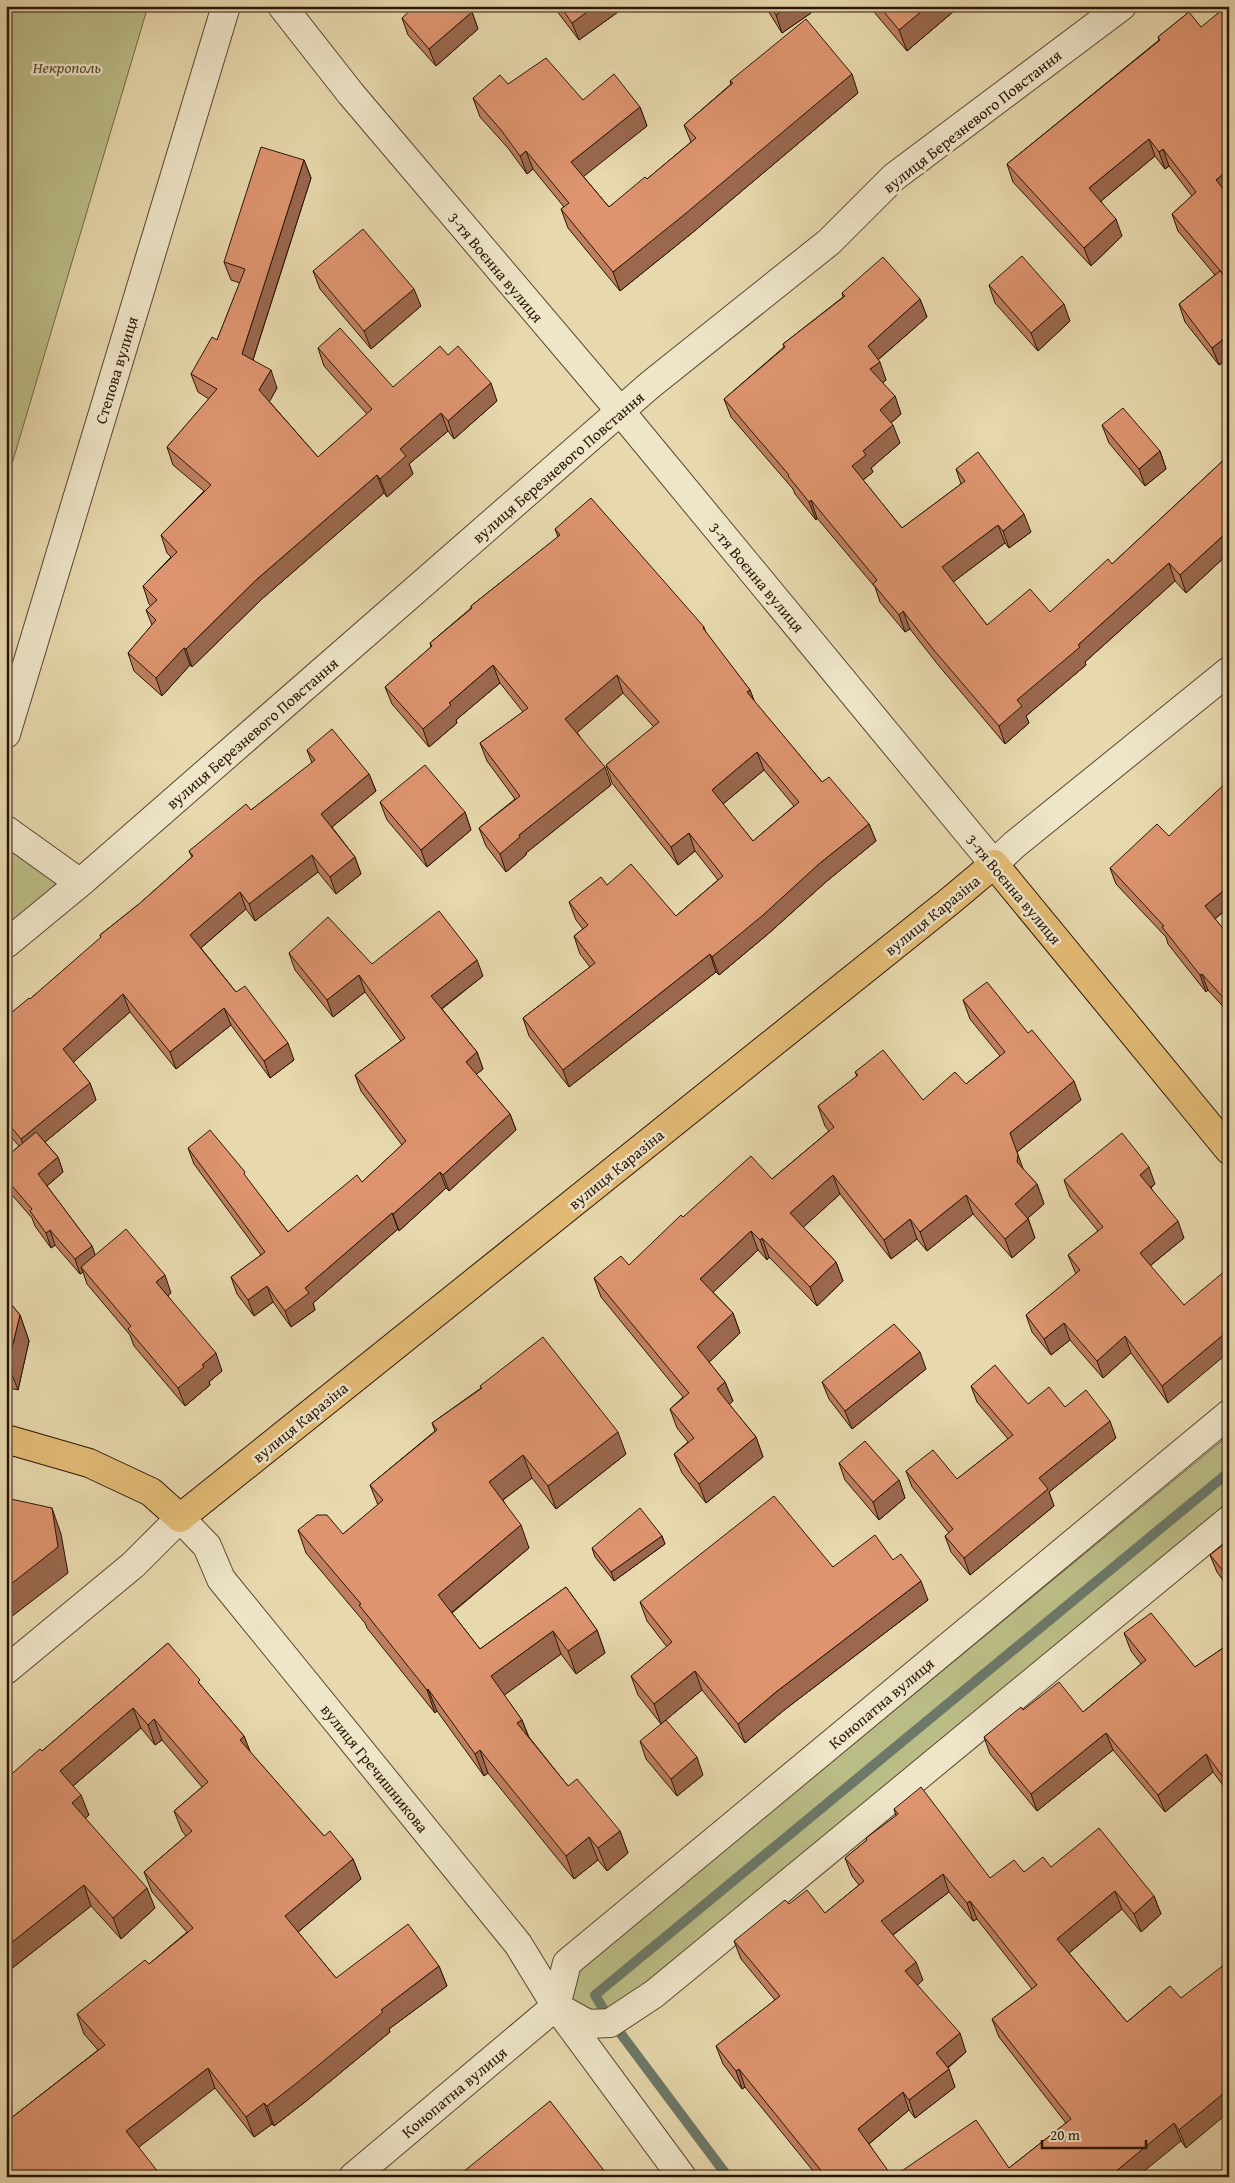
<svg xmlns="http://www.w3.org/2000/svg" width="1235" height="2183" font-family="'Gentium Book Plus',serif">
	<rect width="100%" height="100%" fill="#e7d8ad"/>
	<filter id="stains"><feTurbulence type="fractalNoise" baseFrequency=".004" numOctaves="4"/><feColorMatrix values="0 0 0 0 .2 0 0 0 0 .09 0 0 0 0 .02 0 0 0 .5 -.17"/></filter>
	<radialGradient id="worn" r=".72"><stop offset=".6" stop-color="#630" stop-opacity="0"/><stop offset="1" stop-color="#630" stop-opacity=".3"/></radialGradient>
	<!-- green -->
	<path fill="#bbbd86" stroke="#736946" d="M6,6H148L6,484Z
		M14,848L56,884L6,930V849Z
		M1229,1435V1510L645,1990L595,2018L567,2008L573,1975Z"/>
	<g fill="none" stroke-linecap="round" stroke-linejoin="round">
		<!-- stream -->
		<path stroke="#6c7868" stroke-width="10" d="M605,2012L595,1995L1229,1472
			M618,2030L728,2177"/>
		<defs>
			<path id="minor" d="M282,6L351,94L621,412L994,864L1014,845L1229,671
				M6,734L226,6
				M6,830L80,883
				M6,944L80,883L650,385L829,242L894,177L1122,6
				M6,1670L133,1565L180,1518L207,1546L221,1579L518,1944L556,2006L682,2177
				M559,2008L588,2024L610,2023L654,1994L1229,1520
				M353,2177L556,2006L567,1963L1229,1414"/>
			<path id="major" d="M6,1439L89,1463L151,1492L180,1518L950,901L994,864L1229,1150"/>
		</defs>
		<!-- minor casing -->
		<use href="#minor" stroke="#5a4630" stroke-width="30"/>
		<!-- major casing -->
		<use href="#major" stroke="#2b1507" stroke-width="30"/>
		<!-- minor -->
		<use href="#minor" stroke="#efe6ca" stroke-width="28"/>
		<!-- major -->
		<use href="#major" stroke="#e4bc76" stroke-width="28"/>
	</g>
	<!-- wall -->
	<path fill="#be7f5f" stroke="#2b1507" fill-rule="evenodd" d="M553,6H625V7L579,40Z
		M765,6H808L811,13L782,33Z
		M869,6H960L907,51Z
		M472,12L478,29L436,66L408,35L402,18Z
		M1189,12L1227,194L1229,196V358L1219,365L1185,322L1179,304L1215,275L1178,231L1172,214L1192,196L1169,166L1165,169L1155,156L1101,201L1122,236L1091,266L1013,182L1007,164L1159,40L1158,37Z
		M730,81L858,93L692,233L620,291L568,228L561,209L564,207L533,169L527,174L508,148L480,117L473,98L508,84L583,100L640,107L647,126L583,176L609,207L647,179L691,142L684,125L731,84Z
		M304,160L311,178L253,360L277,388L269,401L318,457L367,414L324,366L318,348L393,387L448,355L497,401L454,439L448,431L409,464L413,474L387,497L384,493L263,598L192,667L190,665L162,696L134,671L128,653L152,625L146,610L151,606L149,604L143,586L171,557L167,553L161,535L204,491L173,465L167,447L209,399L198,392L191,374L217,340L240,283L231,280L224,262Z
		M313,271L421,306L371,349L320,289Z
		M989,285L1070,321L1038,351L995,303Z
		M842,293L920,299L927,317L878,360L886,380L882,383L895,396L901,414L891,423L900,443L871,468L873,472L863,480L902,528L961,484L956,469L1031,532L1009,548L1005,543L953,582L987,625L1050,612L1112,564L1229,455V553L1186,593L1175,581L1085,662L1086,665L1026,716L1029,723L1005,744L939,666L910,629L905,632L880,602L875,587L817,518L816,520L795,494L793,489L731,417L724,399L784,347L783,344L843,297Z
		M1102,425L1160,451L1166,469L1145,486L1109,443Z
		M555,529L704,627L706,633L750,690L754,701L822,782L869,824L876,841L827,881L768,934L719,975L716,972L569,1087L529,1036L523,1018L590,967L580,954L574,936L583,929L576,920L569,902L607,885L676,916L718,880L695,851L678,865L612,783L606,765L654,727L623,693L577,732L611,785L526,853V855L506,872L486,846L479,828L515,799L487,761L480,743L523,712L500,683L456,720L457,723L429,747L392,704L385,687L431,647L430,643L471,608V606L558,537ZM764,770L794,806L753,841L723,804Z
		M307,750L369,774L376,791L332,827L355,857L361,874L336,894L318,872L255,921L246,909L201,948L236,992L294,1060L270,1078L231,1025L176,1069L130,1012L73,1062L90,1083L96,1100L45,1142L58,1157L63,1172L47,1186L92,1246L95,1255L171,1293L168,1296L222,1371L209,1382L210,1385L185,1406L134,1346L130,1335L87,1284L83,1272L80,1274L55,1245L51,1248L35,1226L32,1218L6,1188V1157L19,1146L6,1131V1017L30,999L101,938L100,935L139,904L192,857L189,851L251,810L312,763Z
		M380,802L465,812L471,830L427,867L387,820Z
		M1110,868L1229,907L1215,919L1229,936V1013L1208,990L1206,992L1168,944L1166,937L1116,884Z
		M289,953L372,964L483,976L442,1009L477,1052L483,1069L476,1074L510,1114L516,1130L449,1191L446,1188L399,1231L398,1229L313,1303L315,1310L291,1327L273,1302L254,1316L237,1294L231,1277L261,1255L194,1164L188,1148L247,1179L288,1232L362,1182L402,1145L361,1091L355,1075L401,1041L365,992L333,1017L295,970Z
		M963,1000L1081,1100L1017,1152L1022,1168L1037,1184L1044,1204L1028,1218L1035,1238L1012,1258L973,1214L927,1251L917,1239L891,1259L840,1194L803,1227L836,1262L843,1281L817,1306L769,1257L767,1260L758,1250L713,1292L733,1313L740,1333L709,1362L725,1382L733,1401L729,1404L756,1437L763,1457L706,1503L682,1473L674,1454L688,1442L677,1428L670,1409L683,1397L601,1297L594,1278L629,1265L683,1217L772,1179L829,1131L825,1126L818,1106L857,1076L855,1072L923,1100L966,1084L1000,1056L970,1019Z
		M1064,1180L1155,1184L1151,1188L1184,1238L1150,1266L1168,1403L1131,1353L1103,1378L1070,1340L1051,1355L1032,1332L1026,1315L1076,1274L1068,1255L1098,1231L1070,1197Z
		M6,1298L20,1315L29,1341L18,1390L6,1387Z
		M926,1369L852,1429L829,1399L822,1382Z
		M480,1386L626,1454L556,1509L532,1478L503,1500L529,1548L452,1613L480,1649L566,1587L597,1630L605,1653L576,1674L561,1654L504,1695L522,1720L529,1737L568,1786L620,1831L628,1853L607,1871L598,1860L574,1879L488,1773L484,1776L437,1711L435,1713L367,1628L365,1623L306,1553L298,1530L343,1534L378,1505L370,1485L435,1431L432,1423L481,1388Z
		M971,1386L1028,1404L1065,1407L1116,1438L1049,1492L1054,1506L970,1575L951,1552L945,1536L949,1533L912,1487L906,1471L957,1479L1008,1439L977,1402Z
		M839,1463L899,1480L905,1498L879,1520L845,1480Z
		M662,1536L665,1544L614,1581L595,1557L592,1548Z
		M1229,1540V1588L1217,1572L1210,1555Z
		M893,1560L928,1600L783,1711L745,1743L702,1690L661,1724L638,1695L631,1676L667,1647L647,1621L640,1602L833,1567Z
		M1124,1633L1195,1667L1229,1644V1793L1213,1772L1165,1812L1113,1750L1037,1811L990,1754L984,1737L1023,1710L1083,1712L1141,1664L1131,1651Z
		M168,1643L203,1688L244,1736L250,1752L324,1836L353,1859L361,1879L298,1932L336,1978L439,1966L447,1986L389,2029L390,2032L305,2102L274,2126L272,2124L254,2137L215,2088L6,2177V2122L98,2050L84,2034L77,2014L149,1964L187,1932L152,1892L144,1872L186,1836L182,1831L174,1811L202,1787L162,1740L155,1745L141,1728L73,1786L89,1815L85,1818L155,1908L121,1939L91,1906L6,1973L42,1751Z
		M640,1741L703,1775L677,1796L646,1759Z
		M894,1809L990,1878L1051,1867L1154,1896L1161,1914L1141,1932L1122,1909L1069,1953L1127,2022L1170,1986L1186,2148L1181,2141L1009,2168L1066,2123L999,2037L992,2019L1032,1989L977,1919L973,1921L949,1892L893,1935L923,1980L917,1985L966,2052L948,2068L955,2087L915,2118L909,2110L869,2144L891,2177H818L745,2087L742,2089L723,2064L716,2046L775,2000L741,1959L734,1941L789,1904L825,1913L859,1885L852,1876L845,1858L867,1840L866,1838L896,1816Z"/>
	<!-- shaded-wall -->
	<path fill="#9b684e" stroke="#2b1507" d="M595,6L625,7L579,40L572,23Z
		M789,6H808L811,13L782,33L776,15Z
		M928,6H960L907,51L899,30Z
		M472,12L478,29L436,66L429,49Z
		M852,74L858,93L692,233L620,291L613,272Z
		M640,107L647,126L578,181L571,162Z
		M1149,139L1155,156L1095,206L1089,188Z
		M1163,149L1169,166L1165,169L1159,152Z
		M526,151L533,169L527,174L520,156Z
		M304,160L311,178L249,372L242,354Z
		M1229,169V193L1223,198L1216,180Z
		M1116,219L1122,236L1091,266L1084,248Z
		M414,289L421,306L371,349L364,331Z
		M920,299L927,317L874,363L868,346Z
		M1064,304L1070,321L1038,351L1031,333Z
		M1226,337L1229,344V358L1219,365L1212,348Z
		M880,362L886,380L877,387L870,369Z
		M271,370L277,388L266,408L259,390Z
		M491,383L497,401L454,439L448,421Z
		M895,396L901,414L886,427L880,410Z
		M441,413L448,431L409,464L413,474L387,497L380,479L400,449Z
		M893,425L900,443L871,468L873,472L858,484L852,466L863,451Z
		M1160,451L1166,469L1145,486L1139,469Z
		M377,475L384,493L263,598L192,667L186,649L256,580Z
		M811,500L817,518L816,520L809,502Z
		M1024,514L1031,532L1009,548L1003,531Z
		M998,525L1005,543L949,585L942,567Z
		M1225,534L1229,545V553L1186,593L1180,575Z
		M1169,563L1175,581L1085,662L1086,665L1026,716L1029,723L1005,744L999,726L1017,700Z
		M903,611L910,629L905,632L899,615Z
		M184,648L190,665L162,696L156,678Z
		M493,665L500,683L456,720L457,723L429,747L423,729L449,703Z
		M617,675L623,693L572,737L565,719Z
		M750,690L757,708L747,692Z
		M757,752L764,770L718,808L712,790Z
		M605,767L611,785L526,853V855L506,872L500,854L519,835Z
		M369,774L376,791L327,831L321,814Z
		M465,812L471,830L427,867L421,850Z
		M869,824L876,841L827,881L768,934L719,975L712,957L820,863Z
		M689,833L695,851L678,865L671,847Z
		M312,855L318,872L255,921L249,904Z
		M355,857L361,874L336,894L330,877Z
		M1229,886V907L1211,922L1205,906Z
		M240,892L246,909L196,952L190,935Z
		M710,954L716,972L569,1087L563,1070Z
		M477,960L483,976L437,1012L431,996Z
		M1202,974L1208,990L1206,992L1200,975Z
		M359,975L365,992L333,1017L327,1000Z
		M123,994L130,1012L69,1066L63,1049Z
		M224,1008L231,1025L176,1069L170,1052Z
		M288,1043L294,1060L270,1078L264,1061Z
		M477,1052L483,1069L472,1078L466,1062Z
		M1074,1081L1081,1100L1017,1152L1025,1174L1017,1162L1010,1133Z
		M90,1083L96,1100L28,1156L21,1139Z
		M510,1114L516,1130L449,1191L443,1175Z
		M58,1157L63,1172L43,1189L38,1174Z
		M1149,1167L1155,1184L1146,1191L1140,1175Z
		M440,1172L446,1188L399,1231L393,1214Z
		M833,1175L840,1194L797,1233L790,1213Z
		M1037,1184L1044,1204L1022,1223L1015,1204Z
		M966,1195L973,1214L927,1251L920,1232Z
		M392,1213L398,1229L313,1303L315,1310L291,1327L285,1311L305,1288Z
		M910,1219L917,1239L891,1259L884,1240Z
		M1028,1219L1035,1238L1012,1258L1005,1239Z
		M1178,1221L1184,1238L1146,1269L1140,1253Z
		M50,1230L55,1245L51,1248L46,1233Z
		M751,1231L758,1250L707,1298L700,1279Z
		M762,1238L769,1257L767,1260L760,1240Z
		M92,1246L97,1260L81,1267L83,1272L80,1274L75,1259Z
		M836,1262L843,1281L817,1306L810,1287Z
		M165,1275L171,1293L163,1300L156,1282Z
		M267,1286L273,1302L254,1316L248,1300Z
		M733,1313L740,1333L704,1367L697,1347Z
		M20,1315L29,1341L18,1390L8,1364Z
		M1064,1323L1070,1340L1051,1355L1044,1339Z
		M1229,1330V1352L1168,1403L1162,1386Z
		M1125,1336L1131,1353L1103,1378L1097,1361Z
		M920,1352L926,1369L852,1429L845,1411Z
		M216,1353L222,1371L209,1382L210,1385L185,1406L178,1388L202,1365Z
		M725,1382L733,1401L724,1409L717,1389Z
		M1110,1421L1116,1438L1049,1492L1054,1506L970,1575L964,1558L1039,1478Z
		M618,1432L626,1454L556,1509L548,1486Z
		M756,1437L763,1457L706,1503L699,1484Z
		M523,1455L532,1478L497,1504L489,1482Z
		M899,1480L905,1498L879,1520L873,1502Z
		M52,1508L61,1534L68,1573L6,1621V1588Z
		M521,1525L529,1548L446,1617L438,1595Z
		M662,1536L665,1544L614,1581L611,1572Z
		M921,1581L928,1600L783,1711L745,1743L738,1724L776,1692Z
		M597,1630L605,1653L576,1674L568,1651Z
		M553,1631L561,1654L499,1699L491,1676Z
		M695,1671L702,1690L661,1724L654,1704Z
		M428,1689L437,1711L435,1713L427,1690Z
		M133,1708L141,1728L67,1791L60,1771Z
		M154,1719L162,1740L155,1745L148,1725Z
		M522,1720L530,1742L517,1723Z
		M1106,1733L1113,1750L1037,1811L1031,1794Z
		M244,1736L252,1756L240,1740Z
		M480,1750L488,1773L484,1776L475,1754Z
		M1206,1754L1213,1772L1165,1812L1158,1795Z
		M697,1757L703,1775L677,1796L671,1779Z
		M81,1795L89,1815L79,1824L72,1803Z
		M620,1831L628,1853L607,1871L598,1848Z
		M589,1837L598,1860L574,1879L566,1856Z
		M353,1859L361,1879L292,1937L285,1916Z
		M943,1874L949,1892L887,1939L881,1921Z
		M84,1885L91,1906L6,1973V1947Z
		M147,1888L155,1908L121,1939L113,1918Z
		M1115,1891L1122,1909L1064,1957L1057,1939Z
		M1154,1896L1161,1914L1141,1932L1134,1914Z
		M970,1901L977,1919L973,1921L967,1903Z
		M916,1962L923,1980L912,1990L905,1971Z
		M439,1966L447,1986L389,2029L390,2032L305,2102L274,2126L267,2106L381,2010Z
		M960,2033L966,2052L943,2071L936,2053Z
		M208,2068L215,2088L134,2151L126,2131Z
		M739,2069L745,2087L742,2089L736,2071Z
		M949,2069L955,2087L915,2118L909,2100Z
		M1229,2089V2112L1186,2148L1179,2130Z
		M903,2092L909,2110L865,2147L858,2129Z
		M264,2103L272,2124L254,2137L246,2117Z
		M1174,2123L1181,2141L1137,2177H1109Z
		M825,2172L827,2177H825L823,2173Z
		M889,2172L891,2177H883Z"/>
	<!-- building -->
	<path fill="#dd946f" stroke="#2b1507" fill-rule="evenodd" d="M415,6H467L472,12L429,49L402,18Z
		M560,6H595L572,23Z
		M770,6H789L776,15Z
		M879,6H928L899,30Z
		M1227,6H1229V169L1216,180L1229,196V281L1172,214L1196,192L1163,149L1159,152L1149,139L1089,188L1116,219L1084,248L1007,164L1160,40L1158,37L1189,12L1201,27Z
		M806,19L852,74L685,214L613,272L561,209L569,203L526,151L520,156L501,130L473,98L500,75L508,84L546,58L583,100L614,74L640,107L571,162L609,207L645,177L647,179L696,138L684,125L733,83L730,81Z
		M261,147L304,160L242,354L271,370L259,390L318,457L372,409L318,348L340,328L393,387L440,346L448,355L458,346L491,383L448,421L441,413L400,449L406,456L380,479L377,475L256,580L186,649L184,648L156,678L128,653L156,620L146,610L157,600L143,586L177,552L161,535L211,485L167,447L217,389L191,374L212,337L217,340L245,269L224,262Z
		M363,229L414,289L364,331L313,271Z
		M1022,256L1064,304L1031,333L989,285Z
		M883,257L920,299L868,346L880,362L870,369L895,396L880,410L893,425L863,451L866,455L852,466L902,528L965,481L956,469L978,452L1024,514L1003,531L998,525L942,567L987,625L1030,589L1050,612L1108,559L1112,564L1229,455V534L1227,536L1225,534L1180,575L1169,563L1078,645L1080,647L1017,700L1022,706L999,726L932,648L903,611L899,615L873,584L877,580L811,500L809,502L788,476L789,475L724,399L785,347L783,344L845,296L842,293Z
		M1220,271L1229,282V340L1226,337L1212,348L1179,304Z
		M1123,408L1160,451L1139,469L1102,425Z
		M591,498L704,627L703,628L750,690L747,692L822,782L829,777L869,824L820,863L762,916L712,957L710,954L563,1070L523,1018L595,963L574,936L588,925L569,902L601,877L607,885L631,864L676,916L723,876L689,833L671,847L606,765L659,722L617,675L565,719L605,767L519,835L520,837L500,854L479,828L520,796L480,743L528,708L493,665L449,703L451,705L423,729L385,687L432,646L430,643L472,608L471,606L560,535L555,529ZM757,752L799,802L753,841L712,790Z
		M332,729L369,774L321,814L355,857L330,877L312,855L249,904L240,892L190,935L236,992L245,986L288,1043L264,1061L224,1008L170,1052L123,994L63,1049L90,1083L21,1139L6,1121V1017L29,998L30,999L101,937L100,935L139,904L193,856L189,851L217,828L246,804L251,810L315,760L307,750Z
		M425,765L465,812L421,850L380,802Z
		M1229,780V856L1227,858L1229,861V886L1205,906L1229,936V1004L1202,974L1200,975L1162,927L1164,926L1110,868L1157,824L1169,836Z
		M439,911L477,960L431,996L477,1052L466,1062L510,1114L443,1175L440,1172L393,1214L392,1213L305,1288L309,1293L285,1311L267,1286L248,1300L231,1277L265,1252L188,1148L210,1130L245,1172L244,1174L288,1232L357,1175L362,1182L406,1141L355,1075L405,1038L359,975L327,1000L289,953L328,917L372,964Z
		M987,982L1028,1033L1032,1030L1074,1081L1010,1133L1018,1155L1017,1162L1037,1184L1015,1204L1028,1219L1005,1239L966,1195L920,1232L910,1219L884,1240L833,1175L790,1213L836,1262L810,1287L762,1238L760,1240L751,1231L700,1279L733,1313L697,1347L725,1382L717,1389L756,1437L699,1484L674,1454L694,1438L670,1409L689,1393L594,1278L621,1256L629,1265L681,1215L683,1217L751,1156L772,1179L834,1127L818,1106L858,1075L855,1072L883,1050L923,1100L955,1072L966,1084L1005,1052L963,1000Z
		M36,1132L58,1157L38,1174L92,1246L75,1259L50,1230L46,1233L30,1211L32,1209L6,1179V1157Z
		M1122,1133L1149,1167L1140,1175L1178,1221L1140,1253L1184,1305L1225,1271L1229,1275V1330L1162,1386L1125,1336L1097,1361L1064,1323L1044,1339L1026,1315L1080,1270L1068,1255L1103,1227L1064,1180Z
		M126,1229L165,1275L156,1282L216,1353L202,1365L204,1367L178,1388L128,1329L131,1326L81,1267Z
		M6,1298L20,1315L8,1364L6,1363Z
		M894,1324L920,1352L845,1411L822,1382Z
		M543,1337L618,1432L548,1486L523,1455L489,1482L521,1525L438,1595L480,1649L566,1587L597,1630L568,1651L553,1631L491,1676L522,1720L517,1723L568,1786L577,1779L620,1831L598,1848L589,1837L566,1856L480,1750L475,1754L428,1689L427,1690L359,1605L361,1604L298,1530L317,1515H327L343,1534L383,1500L370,1485L437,1430L432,1423L482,1388L480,1386Z
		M995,1365L1028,1404L1049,1387L1065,1407L1086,1390L1110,1421L1039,1478L1048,1489L964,1558L945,1536L953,1529L906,1471L933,1450L957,1479L1013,1435L971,1386Z
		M865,1441L899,1480L873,1502L839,1463Z
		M774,1496L833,1567L875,1535L893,1560L901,1554L921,1581L776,1692L738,1724L695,1671L654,1704L631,1676L672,1642L640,1602Z
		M6,1498L52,1508L58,1547L6,1588Z
		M640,1508L662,1536L611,1572L592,1548Z
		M1229,1540V1578L1210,1555Z
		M1151,1613L1195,1667L1229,1644V1785L1206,1754L1158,1795L1106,1733L1031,1794L984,1737L1021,1707L1023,1710L1059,1682L1083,1712L1146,1660L1124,1633Z
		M168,1643L200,1680L198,1682L244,1736L240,1740L324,1836L330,1831L353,1859L285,1916L336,1978L408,1924L439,1966L381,2010L383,2012L298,2082L267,2106L264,2103L246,2117L208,2068L126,2131L162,2177H6V2146L8,2145L6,2143V2122L105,2045L77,2014L145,1960L149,1964L193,1928L144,1872L192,1831L174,1811L208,1782L154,1719L148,1725L133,1708L60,1771L81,1795L72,1803L147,1888L113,1918L84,1885L6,1947V1779L40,1749L42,1751Z
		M666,1720L697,1757L671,1779L640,1741Z
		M921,1787L990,1878L1014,1860L1024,1872L1043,1857L1051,1867L1099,1828L1154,1896L1134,1914L1115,1891L1057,1939L1127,2022L1170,1986L1181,1998L1229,1961V2089L1179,2130L1174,2123L1109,2177H893L976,2120L1009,2168L1071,2119L992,2019L1037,1985L970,1901L967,1903L943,1874L881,1921L916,1962L905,1971L960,2033L936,2053L949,2069L909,2100L903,2092L858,2129L889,2172L883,2177H829L825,2172L823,2173L739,2069L736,2071L716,2046L780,1996L734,1941L785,1900L789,1904L807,1890L825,1913L864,1881L845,1858L867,1840L866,1838L898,1814L894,1809Z
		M550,2101L609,2177H457Z"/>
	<g text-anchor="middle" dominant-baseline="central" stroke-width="5" stroke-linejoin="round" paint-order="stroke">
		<!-- park labels -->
		<g font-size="16" font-style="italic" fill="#56472d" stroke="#efe6ca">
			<text x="67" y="67">Некрополь</text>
		</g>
		<!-- street labels -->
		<g font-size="16" fill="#2b1507" stroke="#efe6ca">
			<text transform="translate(972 121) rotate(-38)">вулиця Березневого Повстання</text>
			<text transform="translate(496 267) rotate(50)">3-тя Воєнна вулиця</text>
			<text transform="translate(116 370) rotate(-73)">Степова вулиця</text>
			<text transform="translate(558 467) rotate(-41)">вулиця Березневого Повстання</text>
			<text transform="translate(757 577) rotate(50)">3-тя Воєнна вулиця</text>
			<text transform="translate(252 733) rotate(-41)">вулиця Березневого Повстання</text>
			<text transform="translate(1014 889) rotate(50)">3-тя Воєнна вулиця</text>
			<text transform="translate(932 915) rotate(-39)">вулиця Каразіна</text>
			<text transform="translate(616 1169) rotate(-39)">вулиця Каразіна</text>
			<text transform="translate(300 1422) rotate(-39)">вулиця Каразіна</text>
			<text transform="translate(881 1703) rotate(-40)">Конопатна вулиця</text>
			<text transform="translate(375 1768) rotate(51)">вулиця Гречишникова</text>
			<text transform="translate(454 2092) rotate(-40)">Конопатна вулиця</text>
		</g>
	</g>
	<!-- margin -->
	<rect width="1235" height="2183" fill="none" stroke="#e7d8ad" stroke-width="25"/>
	<rect x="8" y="8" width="1220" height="2168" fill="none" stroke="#2b1507" stroke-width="2.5"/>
	<rect x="12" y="12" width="1210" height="2158" fill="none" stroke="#2b1507"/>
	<!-- scale -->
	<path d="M1042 2140v8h104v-8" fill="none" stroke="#2b1507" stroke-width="2.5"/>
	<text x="1050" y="2140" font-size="15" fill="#2b1507" stroke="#efe6ca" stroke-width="4" paint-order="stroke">20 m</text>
	<rect width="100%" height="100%" filter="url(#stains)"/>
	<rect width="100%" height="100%" fill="url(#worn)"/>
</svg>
